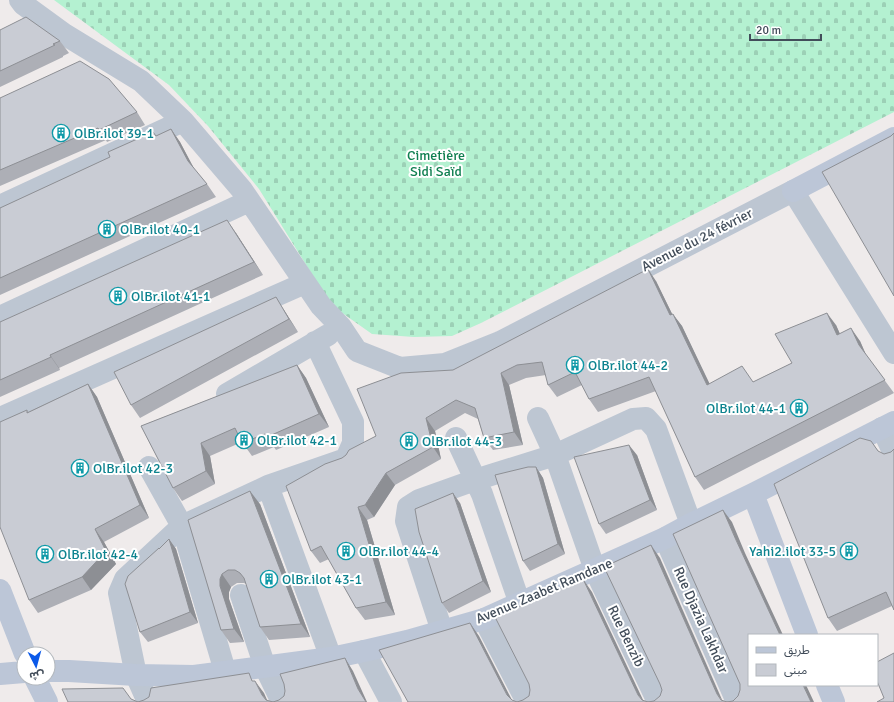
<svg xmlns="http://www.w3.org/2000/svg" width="894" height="702" font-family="Signika,'Noto Sans Arabic',sans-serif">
	<defs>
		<pattern id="cemetery-stones" width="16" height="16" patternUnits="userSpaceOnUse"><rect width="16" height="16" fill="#b4f1d1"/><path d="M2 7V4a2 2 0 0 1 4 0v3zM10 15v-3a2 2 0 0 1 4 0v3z" fill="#9cd0b6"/></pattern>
	</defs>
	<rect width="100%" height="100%" fill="#efebeb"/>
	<!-- cemetery -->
	<path fill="url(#cemetery-stones)" d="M54,0H894V112L481,323L452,336L414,337L372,334L331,305L259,189L208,126L169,85Z"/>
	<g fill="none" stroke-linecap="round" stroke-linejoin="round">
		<!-- street -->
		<path stroke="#bdc6d2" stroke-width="22" d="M20,0L23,4L64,34L141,81L183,121L242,190L321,306L341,327L357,351L400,368L445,364L500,342L793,191L894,353
			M0,206L183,121
			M0,317L249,201
			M227,394L328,335
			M0,418L305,283
			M538,418L555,455L595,570L658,702
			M882,428L894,454
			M456,438L482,494L520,604
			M149,467L182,526L225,671
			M268,486L331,658
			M665,538L737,702
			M241,595L265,667L282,702
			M484,619L527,702
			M442,631L406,521L408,507L419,500L475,480L555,455L633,419L646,418L656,429L691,524
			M364,651L391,702
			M148,702L136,675L119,593L125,579L182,526L268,486L346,459L353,443V422L315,342"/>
		<!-- secondary -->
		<path stroke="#bcc6d7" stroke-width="22" d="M793,191L894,138
			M753,494L807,635
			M0,590L25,654
			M48,671H69L136,675L194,676L331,658L364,651L407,641L484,619L665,538L691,524L753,494L894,422
			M0,674L24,672
			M35,678L47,702
			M827,685L834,702"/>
	</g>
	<!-- wall -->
	<path fill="#adafb6" d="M0,30L60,41L69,53L63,56V57L0,87Z
		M0,98L137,112L145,125L107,142L106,140L0,186Z
		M171,129L180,142L194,169L207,184L216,197L0,295V208Z
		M236,233L263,275L59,368L60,370L0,397V322Z
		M656,281L672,314L682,326L709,384L753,382L792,363L836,325L840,334L860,341L866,355L894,393L704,490L695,477L656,391L598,412L589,399L582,385L557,397L548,385L546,375L526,378L509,385L523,445L493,450L484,438L478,419L465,413L435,431L441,459L395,485L374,517L367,520L395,615L365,620L356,608L329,559L320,563L311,551L342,458L376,436L453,370Z
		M284,310L298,332L140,418L131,405Z
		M297,365L306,378L329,427L276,450L274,447L252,456L242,442L210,456L215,484L182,501L173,488L141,426Z
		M88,384L97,397L149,518L104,542L116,564L91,590L38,613L29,600L27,410L28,412Z
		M871,441L879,452L884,454L891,452L892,606L837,631L828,618Z
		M637,455L657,510L606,534L599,524Z
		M536,467L543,478L565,554L530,571L523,561Z
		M460,503L491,592L449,613L442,603Z
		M260,504L310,637L269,640L260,627L246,584L244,583H237L231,587L229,592V599L244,642L230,643L221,630L188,520Z
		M169,539L176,549L198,623L148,642L140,632L160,549Z"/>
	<!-- shaded-wall -->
	<path fill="#8d8f94" d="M171,129L180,142L197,174L188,161Z
		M227,220L236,233L263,275L254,262Z
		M648,269L656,281L679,328L670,315Z
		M276,297L284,310L298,332L289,319Z
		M827,313L836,325L846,348L837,335Z
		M673,314L682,326L716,397L707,385Z
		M851,328L860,341L867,357L859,345Z
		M50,355L59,368L60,370L51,357Z
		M297,365L306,378L329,427L319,414Z
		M501,373L509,385L523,445L514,432Z
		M88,384L97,397L149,518L140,505Z
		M426,418L435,431L441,459L433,447Z
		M201,443L210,456L215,484L206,471Z
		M629,445L637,455L657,510L650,500Z
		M536,467L543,478L565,554L558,544Z
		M386,473L395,485L374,517L365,505Z
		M250,491L260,504L310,637L301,624Z
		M453,493L460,503L491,592L483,581Z
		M358,507L367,520L395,615L386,602Z
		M723,510L732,522L745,553L783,635H780L736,540Z
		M95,529L104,542L116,564L91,590L82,577Z
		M169,539L176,549L198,623L190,612Z
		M651,545L660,558L723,702L717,694Z
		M222,574L231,587L229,592V599L244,642L234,629L220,586V579Z
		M583,579L592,592L644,702L638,695Z
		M470,623L479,636L513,702L507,695Z
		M345,658L353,671L367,702H366L358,689Z
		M255,681L264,693L268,702L262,695Z
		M803,685H806L814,702H811Z"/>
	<!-- building -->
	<path fill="#c9ccd4" stroke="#8d8f94" d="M26,17L60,41L53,44L55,45L0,71V30Z
		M80,61L109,79L137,112L99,130L98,128L0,170V98Z
		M171,129L188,161L207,184L0,278V208L110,157L108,152L153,132L156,136Z
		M894,133V296L822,172L891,136Z
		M227,220L254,262L50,355L51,357L0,380V322Z
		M648,269L670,315L673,314L707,385L742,366L753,382L792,363L775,334L827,313L837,335L851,328L859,345L885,380L695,477L649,377L589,399L575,372L548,385L542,362L517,365L501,373L514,432L484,438L475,408L456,400L426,418L433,447L386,473L365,505L358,507L386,602L356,608L321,546L311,551L286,486L325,464L342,458L346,455L349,450L376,436L357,389L401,373L453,370Z
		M276,297L289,319L131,405L114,372Z
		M297,365L319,414L267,437L265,434L242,443L235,428L201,443L206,471L173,488L141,426Z
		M88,384L140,505L95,529L106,551L82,577L29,600L0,527V422L27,410V413Z
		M860,438L871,441L878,451L884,454L891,452L894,449V610L886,592L828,618L774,484Z
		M629,445L650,500L599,524L574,457Z
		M528,467H536L558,544L523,561L495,475Z
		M250,491L301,624L260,627L244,578L240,573L235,570H228L222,574L220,579V586L234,629L221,630L188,520Z
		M453,493L483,581L442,603L419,532L415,509Z
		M723,510L736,540L780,635H749V685H803L811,702H408L379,650L470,623L507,695L512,700L517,702L523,700L529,696L530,690L529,684L495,617L583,579L638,695L642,700L648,702L654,701L660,696L662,690L660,684L604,567L651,545L717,694L721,700L727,702L733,701L738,696L740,690V684L673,534Z
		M169,539L190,612L140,632L125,584L128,576L159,548V549Z
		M894,653V702H877L884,698L877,681V662Z
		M345,658L358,689L366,702H68L62,689L123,688L131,699L138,702L144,700L149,697L151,688L249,673L252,681H255L262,695L266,700L273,702L279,700L284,696L285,691L284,684L280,674Z"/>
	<!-- icons -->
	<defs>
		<symbol id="building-ring" viewBox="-11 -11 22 22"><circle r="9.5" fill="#fff" stroke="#0f9aa8" stroke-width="1.5"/><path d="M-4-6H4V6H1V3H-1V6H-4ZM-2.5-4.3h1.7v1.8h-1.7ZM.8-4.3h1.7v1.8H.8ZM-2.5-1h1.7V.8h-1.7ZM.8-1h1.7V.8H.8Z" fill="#0f9aa8"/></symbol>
	</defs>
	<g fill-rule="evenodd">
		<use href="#building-ring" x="51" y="123" width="20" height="20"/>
		<use href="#building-ring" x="97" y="219" width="20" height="20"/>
		<use href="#building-ring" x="108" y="286" width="20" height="20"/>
		<use href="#building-ring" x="565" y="355" width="20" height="20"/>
		<use href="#building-ring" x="789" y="398" width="20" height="20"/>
		<use href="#building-ring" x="234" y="430" width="20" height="20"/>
		<use href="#building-ring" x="399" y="431" width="20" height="20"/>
		<use href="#building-ring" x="70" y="458" width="20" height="20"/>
		<use href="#building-ring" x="336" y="541" width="20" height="20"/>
		<use href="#building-ring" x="839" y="541" width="20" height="20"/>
		<use href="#building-ring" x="35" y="544" width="20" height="20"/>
		<use href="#building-ring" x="259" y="569" width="20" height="20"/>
	</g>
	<g text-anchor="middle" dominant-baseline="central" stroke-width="4" stroke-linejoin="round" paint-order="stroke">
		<!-- culture labels -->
		<g font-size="14" fill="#0d838f" stroke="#fff" text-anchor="start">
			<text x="74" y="133">OlBr.ilot 39-1</text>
			<text x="120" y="229">OlBr.ilot 40-1</text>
			<text x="131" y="296">OlBr.ilot 41-1</text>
			<text x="588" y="365">OlBr.ilot 44-2</text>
			<text x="786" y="408" text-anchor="end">OlBr.ilot 44-1</text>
			<text x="257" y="440">OlBr.ilot 42-1</text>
			<text x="422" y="441">OlBr.ilot 44-3</text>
			<text x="93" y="468">OlBr.ilot 42-3</text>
			<text x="359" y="551">OlBr.ilot 44-4</text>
			<text x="836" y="551" text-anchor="end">Yahi2.ilot 33-5</text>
			<text x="58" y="554">OlBr.ilot 42-4</text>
			<text x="282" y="579">OlBr.ilot 43-1</text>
		</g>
		<!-- park labels -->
		<g font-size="14" fill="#0f7f50" stroke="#fff">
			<text x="436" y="155">Cimetière<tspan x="436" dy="16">Sidi Saïd</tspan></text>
		</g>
		<!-- street labels -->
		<g font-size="14" fill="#424d5a" stroke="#fff">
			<text transform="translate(697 240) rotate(-27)">Avenue du 24 février</text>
			<text transform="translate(544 591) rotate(-23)">Avenue Zaabet Ramdane</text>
			<text transform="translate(701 620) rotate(66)">Rue Djazia Lakhdar</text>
			<text transform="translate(626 636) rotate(64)">Rue Benzib</text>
		</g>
	</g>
	<!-- legend -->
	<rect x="748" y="634" width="130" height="52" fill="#ffffff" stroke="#b3b8bd"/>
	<rect x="756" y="647" width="20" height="6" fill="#bcc6d7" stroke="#b3b8bd"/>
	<text x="784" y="654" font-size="12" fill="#424d5a">طريق</text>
	<rect x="756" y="664" width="20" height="12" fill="#c9ccd4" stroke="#b3b8bd"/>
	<text x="784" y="674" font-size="12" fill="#424d5a">مبنى</text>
	<!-- north arrow -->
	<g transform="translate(36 666) rotate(174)"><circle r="19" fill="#ffffff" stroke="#b3b8bd"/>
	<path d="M0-3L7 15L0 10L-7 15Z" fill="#0b59e9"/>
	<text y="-6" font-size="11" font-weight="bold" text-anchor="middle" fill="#424d5a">ش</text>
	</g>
	<!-- scale -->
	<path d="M750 34v6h71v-6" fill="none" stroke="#424d5a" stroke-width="2"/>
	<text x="756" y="34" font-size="12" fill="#424d5a" stroke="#ffffff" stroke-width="3" paint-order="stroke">20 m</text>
</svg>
